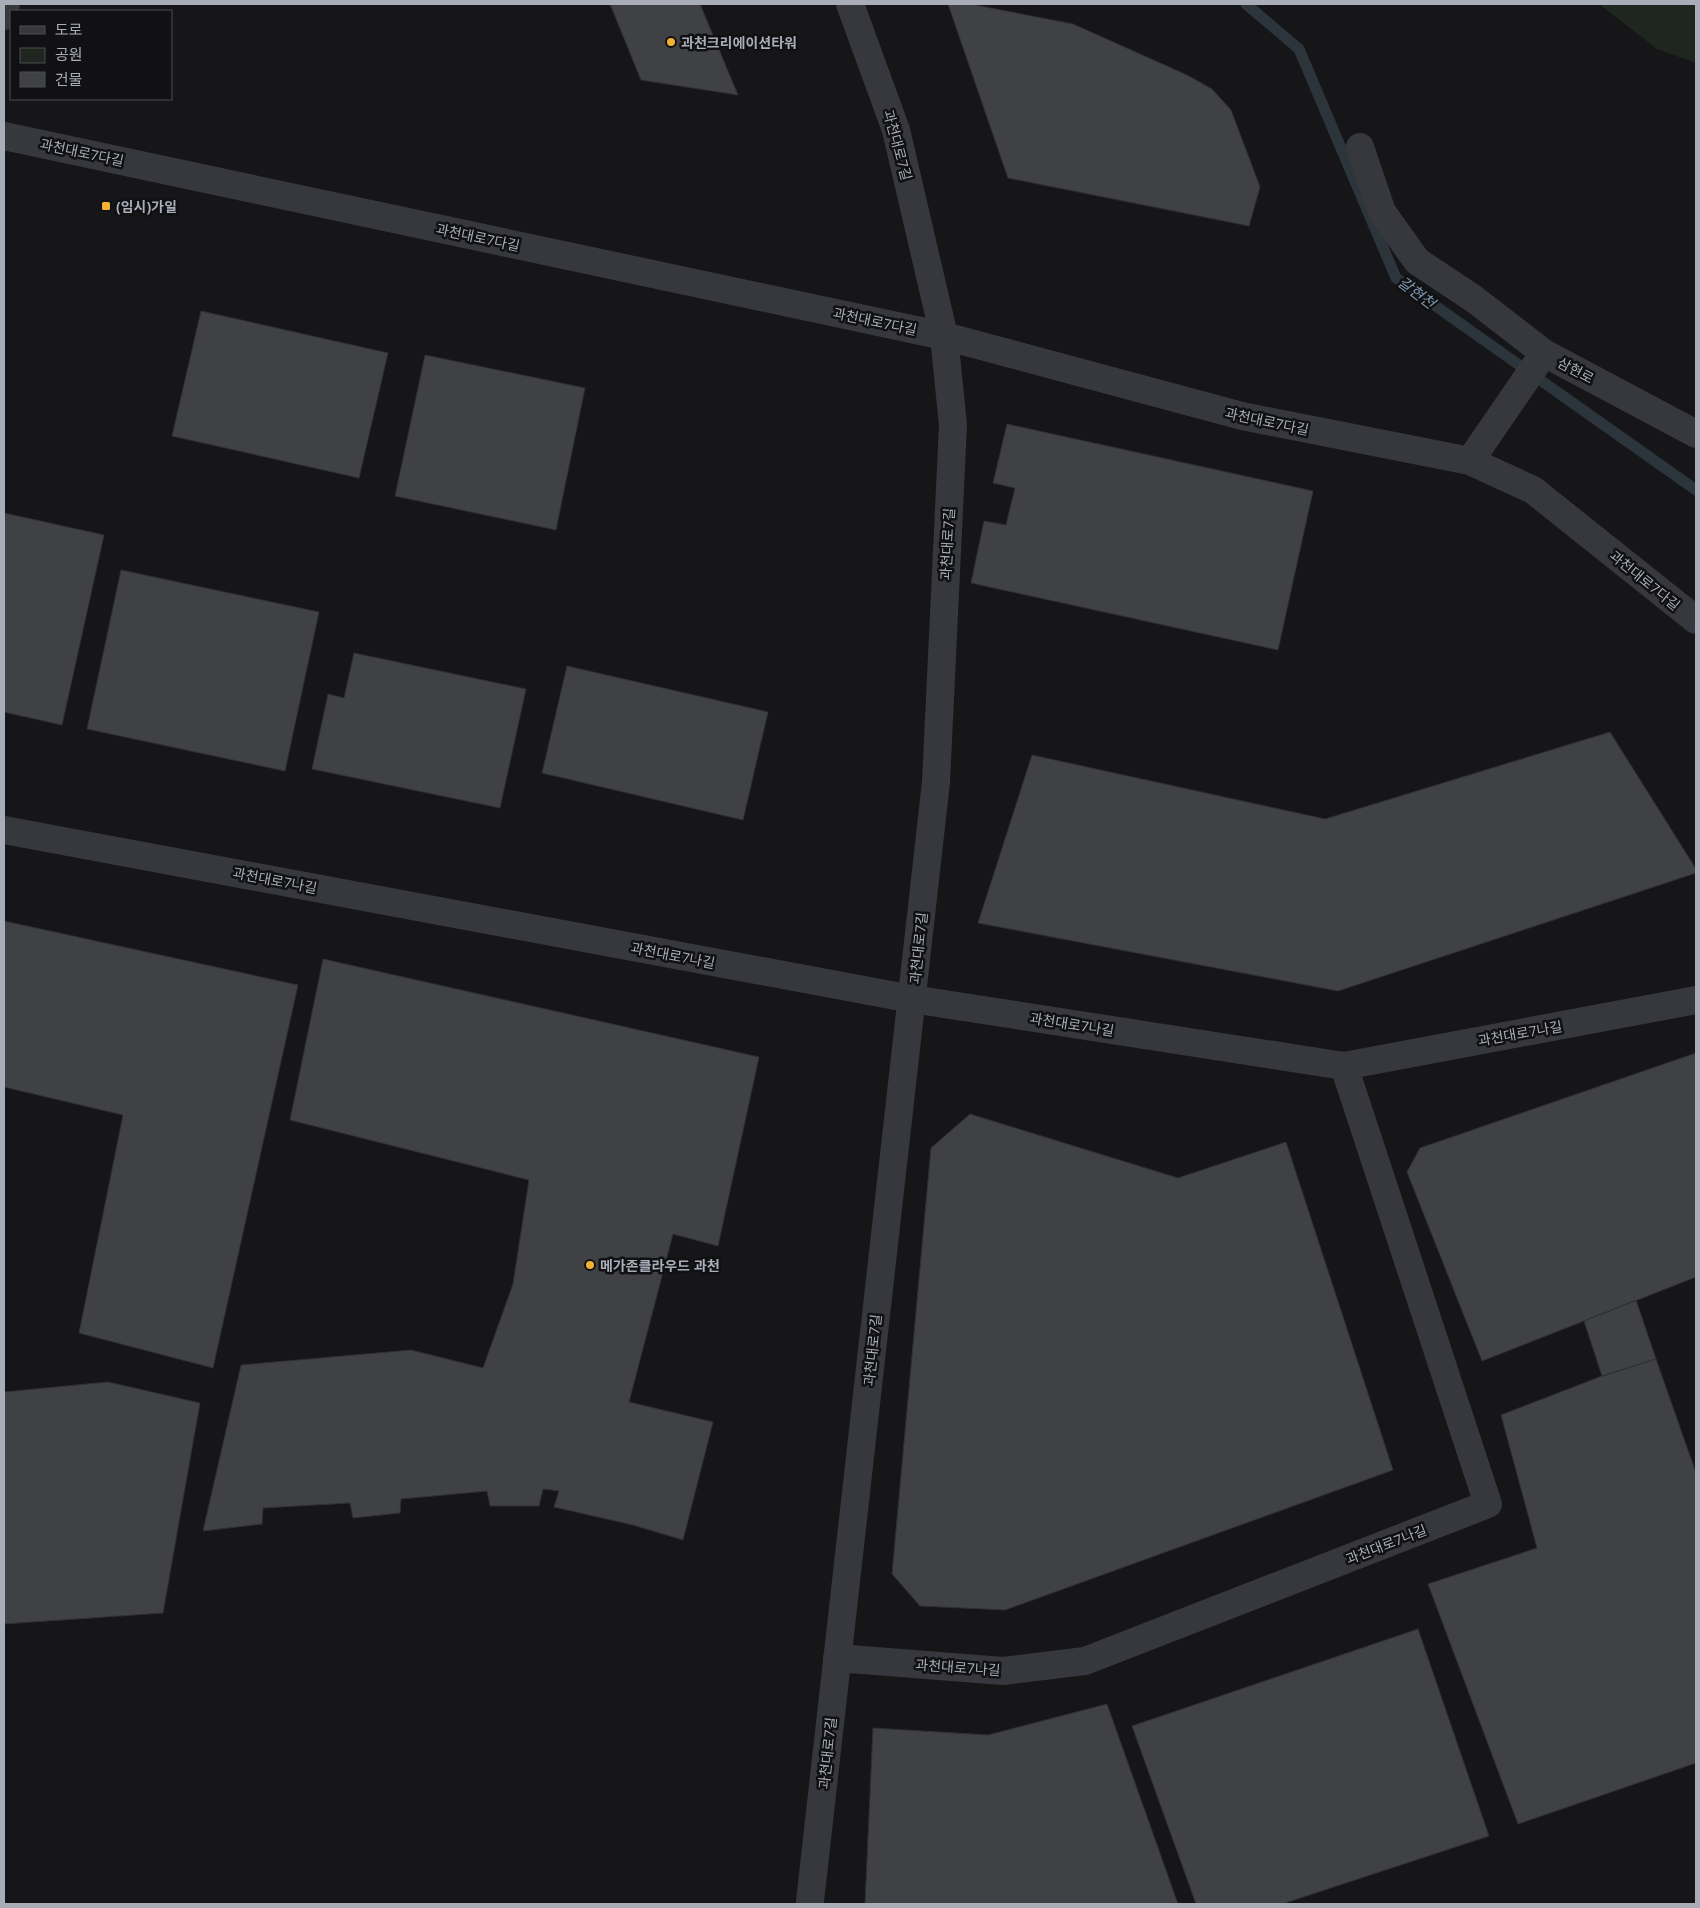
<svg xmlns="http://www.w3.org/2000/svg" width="1700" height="1908" font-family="'Open Sans','Noto Sans KR',sans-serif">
	<rect width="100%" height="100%" fill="#161618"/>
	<!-- green -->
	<path fill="#1e261f" d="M1599,4H1696V63L1657,49Z"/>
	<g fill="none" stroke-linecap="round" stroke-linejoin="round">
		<!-- stream -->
		<path stroke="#2c353c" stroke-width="11" d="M1246,4L1299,49L1396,278L1696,490"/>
	</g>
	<!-- building -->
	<path fill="#404145" stroke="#303034" d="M610,4H700L738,95L641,80Z
		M948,4H970L1073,24L1187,75L1212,89L1231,110L1260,187L1249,226L1008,178Z
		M201,311L388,353L359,478L172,436Z
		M425,355L585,388L556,530L395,496Z
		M1007,424L1313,491L1278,650L971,583L984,521L1006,525L1015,488L993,483Z
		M4,513L104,535L62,725L4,712Z
		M121,570L319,612L285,771L87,729Z
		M354,653L526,689L500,808L312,769L328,694L344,698Z
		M567,666L768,712L743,820L542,773Z
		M1610,732L1696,869V873L1338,991L978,923L1032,755L1325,819Z
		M4,921L298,985L213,1368L79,1333L123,1115L4,1087Z
		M323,959L759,1057L718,1246L673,1234L629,1402L713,1422L683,1540L633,1525L554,1507L559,1491L543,1489L539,1506H490L487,1491L401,1499L400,1513L353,1518L350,1503L263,1508L262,1524L203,1531L241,1365L411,1350L483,1368L513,1284L529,1180L290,1120Z
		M1696,1053V1277L1482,1361L1407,1172L1420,1148Z
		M970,1114L1178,1178L1286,1142L1393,1470L1005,1610L920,1606L892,1574L931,1148Z
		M1636,1300L1656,1359L1602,1376L1584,1321Z
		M1656,1359L1696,1473V1763L1518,1824L1428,1584L1537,1548L1501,1415L1602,1376Z
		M108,1382L200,1403L163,1613L4,1624V1392Z
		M1418,1629L1489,1836L1282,1904H1196L1132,1726Z
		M1107,1704L1178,1904H865L873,1728L988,1735Z"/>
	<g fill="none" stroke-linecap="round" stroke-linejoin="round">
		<!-- minor -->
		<path stroke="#37383d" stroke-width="28" d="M4,16L6,4
			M4,136L944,336L1242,416L1470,461L1533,490L1696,620
			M1360,147L1382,212L1417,261L1474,299L1544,353L1696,434
			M1470,461L1544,353
			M4,830L912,999L1344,1066L1696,1000
			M837,1658L1003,1671L1085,1661L1488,1504L1344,1066
			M810,1901L936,782L953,425L944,336L896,130L850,4"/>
	</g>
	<!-- markers -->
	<g fill="#f2b134" stroke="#111113" stroke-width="2">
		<circle cx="671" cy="42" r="5"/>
		<rect x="101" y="201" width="10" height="10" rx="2.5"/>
		<circle cx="590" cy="1265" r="5"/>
	</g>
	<g text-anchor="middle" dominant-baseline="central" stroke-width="5" stroke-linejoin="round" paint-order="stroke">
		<!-- poi labels -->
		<g font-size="14" font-weight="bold" fill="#a8adb8" stroke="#111113" text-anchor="start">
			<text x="681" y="42">과천크리에이션타워</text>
			<text x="116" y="206">(임시)가일</text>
			<text x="600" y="1265">메가존클라우드 과천</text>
		</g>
		<!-- street labels -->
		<g font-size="14" fill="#a8adb8" stroke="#111113">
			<text transform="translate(898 145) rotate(75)">과천대로7길</text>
			<text transform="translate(82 152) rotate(12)">과천대로7다길</text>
			<text transform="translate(478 237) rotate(12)">과천대로7다길</text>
			<text transform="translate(875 321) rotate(12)">과천대로7다길</text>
			<text transform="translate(1576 370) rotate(28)">삼현로</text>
			<text transform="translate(1267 421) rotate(12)">과천대로7다길</text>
			<text transform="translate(947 544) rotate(-87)">과천대로7길</text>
			<text transform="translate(1645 580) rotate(39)">과천대로7다길</text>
			<text transform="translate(275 880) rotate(11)">과천대로7나길</text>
			<text transform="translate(918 948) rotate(-84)">과천대로7길</text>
			<text transform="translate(673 955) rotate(11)">과천대로7나길</text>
			<text transform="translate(1072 1024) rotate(9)">과천대로7나길</text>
			<text transform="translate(1520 1033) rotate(-10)">과천대로7나길</text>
			<text transform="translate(872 1350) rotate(-84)">과천대로7길</text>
			<text transform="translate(1386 1544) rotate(-21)">과천대로7나길</text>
			<text transform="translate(958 1667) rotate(4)">과천대로7나길</text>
			<text transform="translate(827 1753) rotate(-84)">과천대로7길</text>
		</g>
		<!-- water labels -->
		<g font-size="15" font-style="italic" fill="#7f9bb3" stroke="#111113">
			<text transform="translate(1417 292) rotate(37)">갈현천</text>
		</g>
	</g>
	<!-- border -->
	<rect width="1700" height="1908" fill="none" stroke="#a8adb8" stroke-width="10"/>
	<!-- legend -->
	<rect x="10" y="10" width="162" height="90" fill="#111113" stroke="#4d4f55"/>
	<rect x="20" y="26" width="25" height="8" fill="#37383d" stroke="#4d4f55"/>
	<text x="55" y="35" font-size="15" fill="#a8adb8">도로</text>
	<rect x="20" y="48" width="25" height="15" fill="#1e261f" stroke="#4d4f55"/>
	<text x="55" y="60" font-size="15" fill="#a8adb8">공원</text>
	<rect x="20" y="72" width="25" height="15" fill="#404145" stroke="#4d4f55"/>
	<text x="55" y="85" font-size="15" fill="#a8adb8">건물</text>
</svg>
